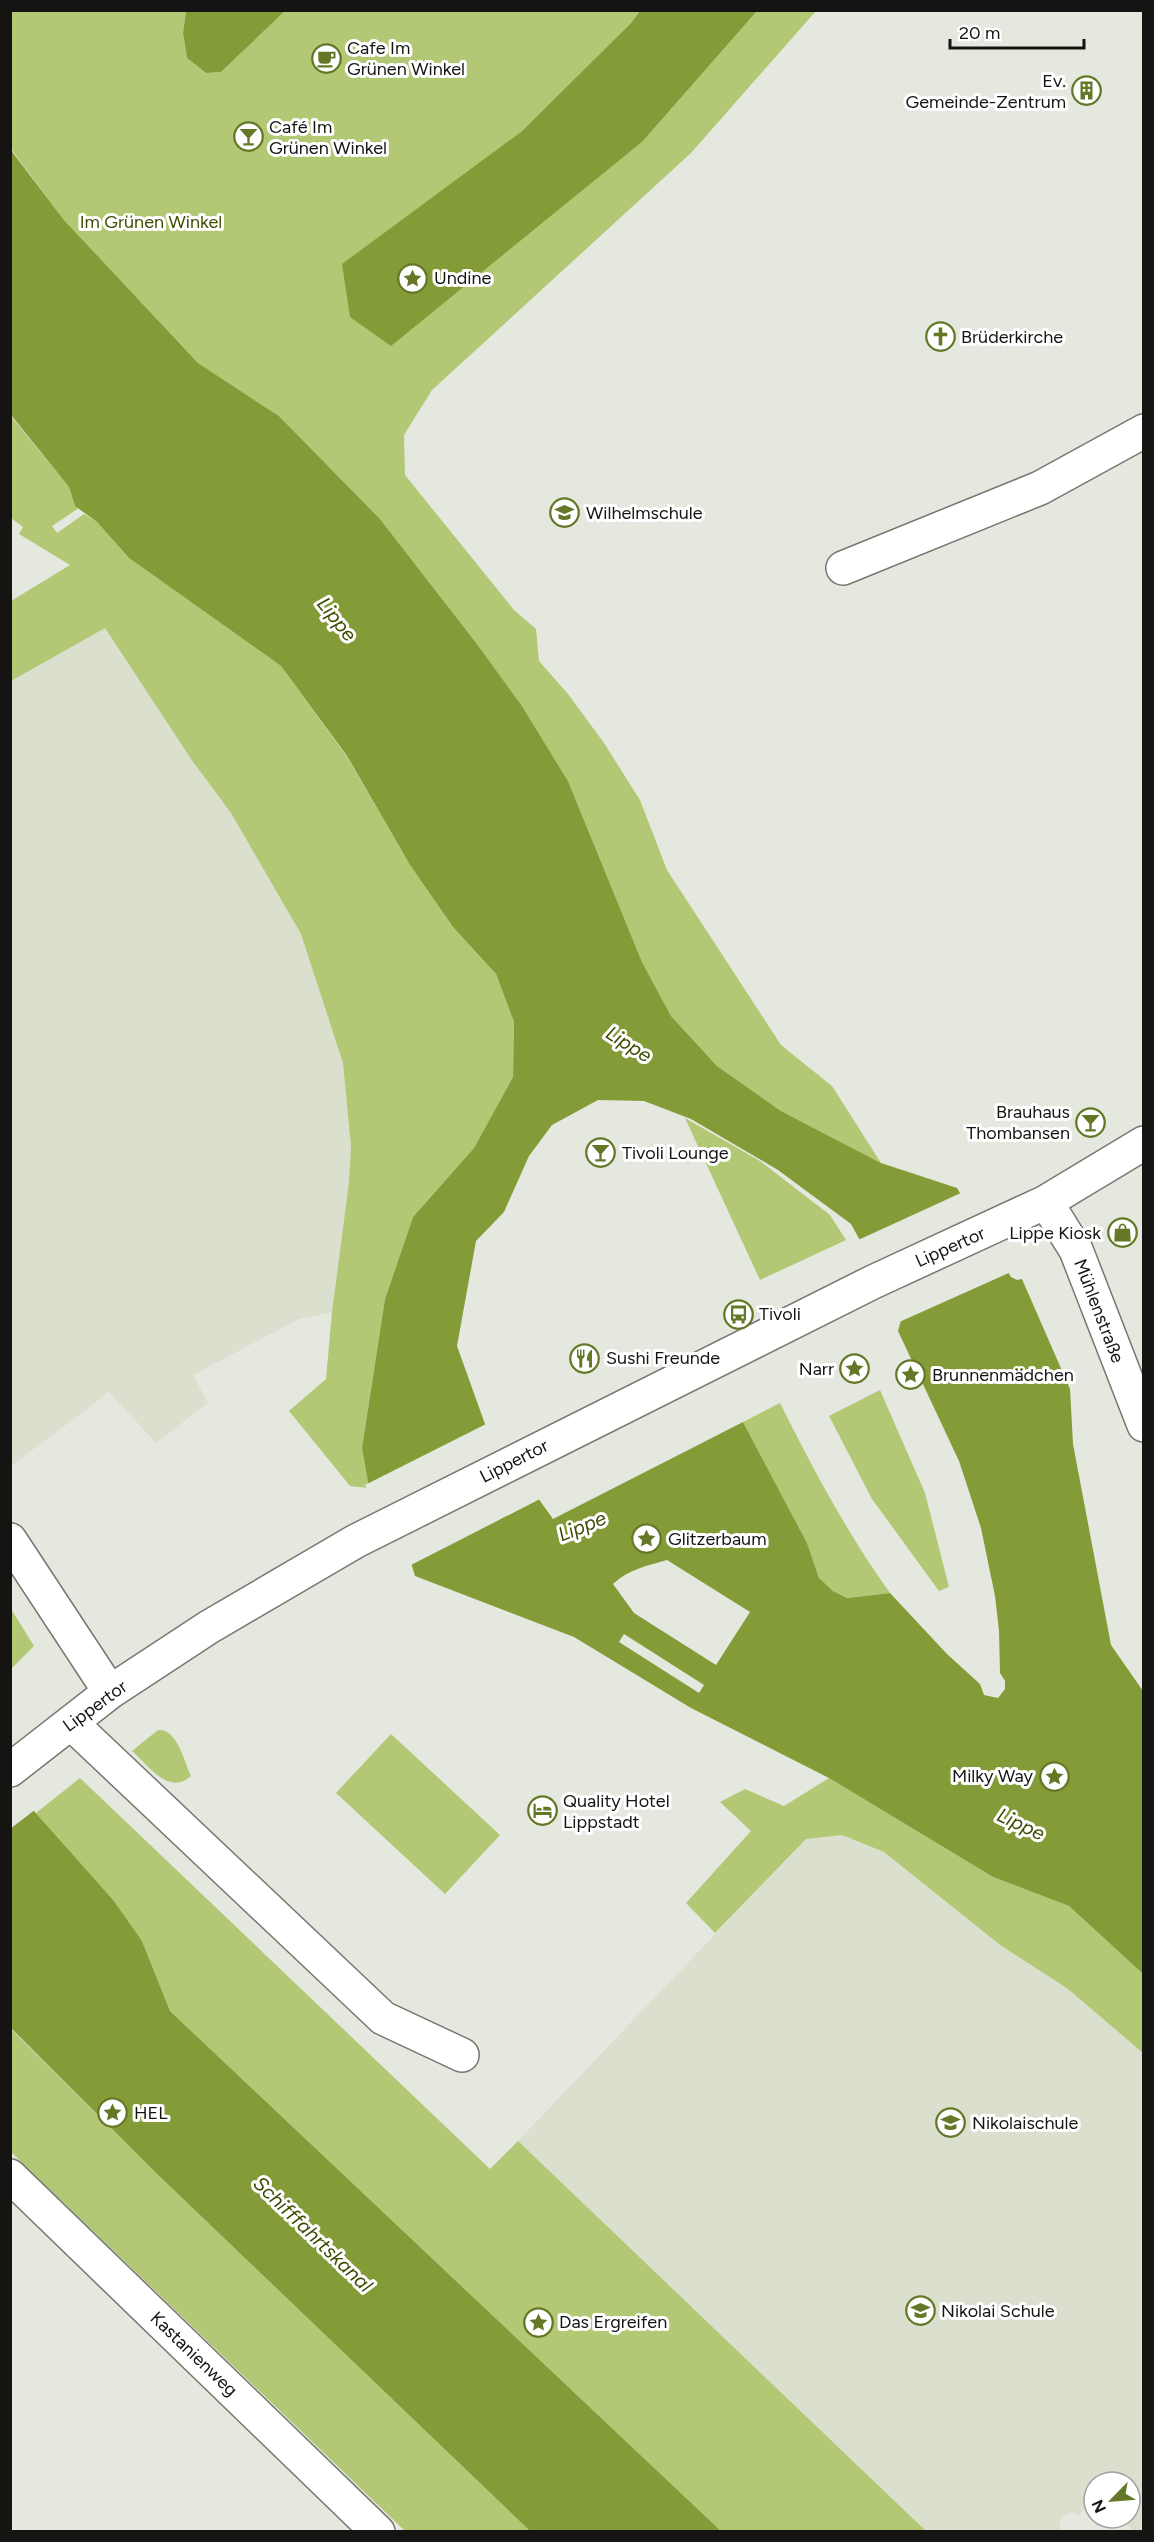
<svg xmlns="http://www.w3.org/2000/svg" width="1154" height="2542" font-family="Figtree,sans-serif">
	<rect width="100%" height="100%" fill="#e5e8df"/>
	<!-- built -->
	<path fill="#dadfce" d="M105,628L191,759L231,813L301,934L343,1063L351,1147L349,1182L332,1312L299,1319L193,1375L208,1403L156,1443L108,1391L95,1403L11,1466L10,681Z
		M842,1835L884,1852L999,1945L1068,1989L1143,2053V2531H1134L1120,2518H1130V2482H1094V2499L1079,2515L1072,2512L1063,2516L1059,2524L1061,2531H926L518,2141L806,1839Z"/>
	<!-- green -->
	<path fill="#b2c874" d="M11,11H186L183,33L187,58L206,73L221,72L285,11H641L631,23L521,132L643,141L757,11H816L691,153L432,390L404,435L405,475L514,610L536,629L539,661L568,694L604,743L640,800L667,870L781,1045L832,1086L881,1163L781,1111L717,1066L671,1016L642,962L568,781L522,706L477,644L380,519L279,416L198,363L64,220L11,149Z
		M10,415L69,487L75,506L79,508L52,526L57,533L84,514L97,522L129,558L281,666L347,757L410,865L453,927L496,974L514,1022L513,1077L474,1148L413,1217L385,1299L362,1448L369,1488L350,1486L289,1411L326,1379L332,1312L349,1182L351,1147L343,1063L301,934L231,813L191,759L105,628L11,681V601L70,565L19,534L23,527L11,518Z
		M685,1118L760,1161L830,1215L846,1240L760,1280Z
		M880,1390L925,1493L949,1587L939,1591L872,1499L829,1416Z
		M780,1403C813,1469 847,1533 890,1593L847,1598L833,1591L819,1578L807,1543L743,1422Z
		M11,1609L34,1646L11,1669H10Z
		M158,1730C177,1728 184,1761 191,1776C169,1796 149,1766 132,1751Z
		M391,1734L500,1835L445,1894L336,1793Z
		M1099,1753L1134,1758L1143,1798L1102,1802L1066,1778Z
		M80,1778L490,2169L518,2141L926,2531H721L170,2011L142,1941L36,1813Z
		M829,1778L993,1877L1069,1906L1143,1974V2053L1068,1989L1000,1945L884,1852L842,1835L806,1839L715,1933L686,1903L751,1831L720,1802L745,1789L784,1806Z
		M10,2028L154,2171L530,2531H405L11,2152Z"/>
	<!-- water -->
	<path fill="#849c38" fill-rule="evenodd" d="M641,10L757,11L643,141L391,346L350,317L342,264L521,132L631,23Z
		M186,11V10L285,11L221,72L206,73L187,58L183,33Z
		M10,149L64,220L198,363L279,416L380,519L477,644L522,706L568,781L642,962L671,1016L717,1066L781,1111L881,1163L957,1188L1011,1277L1017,1280L1022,1279L1070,1389L1073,1444L1111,1645L1143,1691V1974L1069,1906L993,1877L829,1778L691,1708L574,1637L415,1576L412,1566L369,1488L362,1448L385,1299L413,1217L474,1148L513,1077L514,1022L496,974L453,927L410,865L347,756L281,666L129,558L97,522L75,506L69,487L11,415ZM598,1100L644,1101L691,1119L778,1170L851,1224L902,1317L898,1331L959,1461L981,1528L995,1596L999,1631L1000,1673L1005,1681V1689L998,1698L984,1695L980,1684L947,1654L890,1593L847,1598L833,1591L819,1578L807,1543L743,1422L553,1519L485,1424L457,1346L476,1241L504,1212L529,1156L552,1125ZM667,1560L750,1612L716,1665L634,1613L613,1584C627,1570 649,1565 667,1560ZM624,1634L704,1685L699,1693L619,1642ZM1099,1753L1134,1758L1143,1797L1102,1802L1066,1779Z
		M10,1784L113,1900L142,1941L170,2011L721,2531H530L154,2171L11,2028Z"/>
	<!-- pier -->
	<path fill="#e5e8df" d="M963,1192L1011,1272L897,1323L899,1317L856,1241Z
		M488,1423L542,1498L409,1566L365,1485Z
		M10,1781L36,1809L10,1829Z"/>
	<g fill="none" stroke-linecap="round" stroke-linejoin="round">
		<!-- river -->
		<path stroke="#849c38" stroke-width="80" d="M1060,1653L1134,1870L1144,1880"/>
		<defs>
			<path id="minor" d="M843,568L1040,488L1144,431
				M1046,1202L1076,1250L1144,1425
				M10,1540L110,1692
				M71,1723L383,2018L462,2055
				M10,1770L110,1692L209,1627L356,1541L873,1282L1046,1202L1144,1143
				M10,2176L378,2532"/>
		</defs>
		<!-- minor casing -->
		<use href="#minor" stroke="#757870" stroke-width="36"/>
		<!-- minor -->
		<use href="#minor" stroke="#fff" stroke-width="33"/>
	</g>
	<!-- icons -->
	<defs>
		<symbol id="cafe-ring" viewBox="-11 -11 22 22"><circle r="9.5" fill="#fff" stroke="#657827" stroke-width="1.5"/><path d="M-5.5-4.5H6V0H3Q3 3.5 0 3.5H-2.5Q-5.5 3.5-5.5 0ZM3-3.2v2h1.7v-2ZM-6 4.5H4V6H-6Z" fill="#657827"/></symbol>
		<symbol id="building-ring" viewBox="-11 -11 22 22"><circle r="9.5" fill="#fff" stroke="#657827" stroke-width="1.5"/><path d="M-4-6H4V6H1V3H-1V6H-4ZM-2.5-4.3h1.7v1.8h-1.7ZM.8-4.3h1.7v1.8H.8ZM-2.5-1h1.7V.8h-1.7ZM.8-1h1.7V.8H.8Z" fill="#657827"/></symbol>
		<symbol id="bar-ring" viewBox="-11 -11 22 22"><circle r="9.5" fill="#fff" stroke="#657827" stroke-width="1.5"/><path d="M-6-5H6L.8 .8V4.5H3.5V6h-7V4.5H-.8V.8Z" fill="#657827"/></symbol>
		<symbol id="sight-ring" viewBox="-11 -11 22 22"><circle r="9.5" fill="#fff" stroke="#657827" stroke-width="1.5"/><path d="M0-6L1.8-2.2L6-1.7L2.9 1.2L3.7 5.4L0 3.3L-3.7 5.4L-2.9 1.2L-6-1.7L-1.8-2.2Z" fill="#657827"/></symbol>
		<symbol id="church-ring" viewBox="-11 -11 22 22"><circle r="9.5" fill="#fff" stroke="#657827" stroke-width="1.5"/><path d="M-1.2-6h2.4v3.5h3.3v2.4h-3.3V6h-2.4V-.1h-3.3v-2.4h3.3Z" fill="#657827"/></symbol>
		<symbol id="school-ring" viewBox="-11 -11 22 22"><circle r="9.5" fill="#fff" stroke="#657827" stroke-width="1.5"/><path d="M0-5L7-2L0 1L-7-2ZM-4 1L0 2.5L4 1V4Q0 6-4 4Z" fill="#657827"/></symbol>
		<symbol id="shop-ring" viewBox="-11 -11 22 22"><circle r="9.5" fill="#fff" stroke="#657827" stroke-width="1.5"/><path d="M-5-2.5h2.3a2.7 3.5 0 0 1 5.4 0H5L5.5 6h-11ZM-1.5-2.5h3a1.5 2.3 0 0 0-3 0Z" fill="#657827"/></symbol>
		<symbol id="bus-ring" viewBox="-11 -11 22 22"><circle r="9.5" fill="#fff" stroke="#657827" stroke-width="1.5"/><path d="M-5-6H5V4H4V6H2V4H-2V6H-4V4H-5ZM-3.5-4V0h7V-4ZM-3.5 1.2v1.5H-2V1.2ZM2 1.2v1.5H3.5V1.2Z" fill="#657827"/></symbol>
		<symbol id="restaurant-ring" viewBox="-11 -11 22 22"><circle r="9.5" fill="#fff" stroke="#657827" stroke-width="1.5"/><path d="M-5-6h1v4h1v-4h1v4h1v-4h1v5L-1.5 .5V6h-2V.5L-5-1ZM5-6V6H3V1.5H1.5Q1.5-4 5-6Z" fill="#657827"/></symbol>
		<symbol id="hotel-ring" viewBox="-11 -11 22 22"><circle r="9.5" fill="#fff" stroke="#657827" stroke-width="1.5"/><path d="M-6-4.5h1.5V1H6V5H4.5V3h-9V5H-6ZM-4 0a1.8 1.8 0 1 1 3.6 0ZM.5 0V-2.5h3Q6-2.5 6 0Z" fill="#657827"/></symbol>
	</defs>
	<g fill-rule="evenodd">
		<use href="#cafe-ring" x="310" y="42" width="33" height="33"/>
		<use href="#building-ring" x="1070" y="74" width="33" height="33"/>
		<use href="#bar-ring" x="232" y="120" width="33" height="33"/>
		<use href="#sight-ring" x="396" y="262" width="33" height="33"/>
		<use href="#church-ring" x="924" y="320" width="33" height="33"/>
		<use href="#school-ring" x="548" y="496" width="33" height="33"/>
		<use href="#bar-ring" x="1074" y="1106" width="33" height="33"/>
		<use href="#bar-ring" x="584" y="1136" width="33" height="33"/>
		<use href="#shop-ring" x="1106" y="1216" width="33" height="33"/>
		<use href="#bus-ring" x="722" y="1298" width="33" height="33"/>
		<use href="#restaurant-ring" x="568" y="1342" width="33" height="33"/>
		<use href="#sight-ring" x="838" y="1352" width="33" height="33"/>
		<use href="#sight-ring" x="894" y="1358" width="33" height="33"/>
		<use href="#sight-ring" x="630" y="1522" width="33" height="33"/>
		<use href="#sight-ring" x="1038" y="1760" width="33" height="33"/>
		<use href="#hotel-ring" x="526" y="1794" width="33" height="33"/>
		<use href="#sight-ring" x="96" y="2096" width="33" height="33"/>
		<use href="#school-ring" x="934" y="2106" width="33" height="33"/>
		<use href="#school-ring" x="904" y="2294" width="33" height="33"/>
		<use href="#sight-ring" x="522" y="2306" width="33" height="33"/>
	</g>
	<g text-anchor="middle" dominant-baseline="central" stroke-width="6" stroke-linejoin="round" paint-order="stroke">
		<!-- poi labels -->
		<g font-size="18" fill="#141512" stroke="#fff" text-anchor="start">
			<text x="347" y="48">Cafe Im<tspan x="347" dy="21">Grünen Winkel</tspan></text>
			<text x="1066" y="81" text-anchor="end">Ev.<tspan x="1066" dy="21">Gemeinde-Zentrum</tspan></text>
			<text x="269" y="127">Café Im<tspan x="269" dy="21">Grünen Winkel</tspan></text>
			<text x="434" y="278">Undine</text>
			<text x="961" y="337">Brüderkirche</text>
			<text x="586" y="513">Wilhelmschule</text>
			<text x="1070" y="1112" text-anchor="end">Brauhaus<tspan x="1070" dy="21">Thombansen</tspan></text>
			<text x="622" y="1153">Tivoli Lounge</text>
			<text x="1101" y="1233" text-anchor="end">Lippe Kiosk</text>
			<text x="759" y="1314">Tivoli</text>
			<text x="606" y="1358">Sushi Freunde</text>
			<text x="834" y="1369" text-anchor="end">Narr</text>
			<text x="932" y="1375">Brunnenmädchen</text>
			<text x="668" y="1539">Glitzerbaum</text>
			<text x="1033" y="1776" text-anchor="end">Milky Way</text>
			<text x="563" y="1801">Quality Hotel<tspan x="563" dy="21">Lippstadt</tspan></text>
			<text x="134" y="2113">HEL</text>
			<text x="972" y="2123">Nikolaischule</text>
			<text x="941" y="2311">Nikolai Schule</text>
			<text x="559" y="2322">Das Ergreifen</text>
		</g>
		<!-- park labels -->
		<g font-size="18" fill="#3f4e01" stroke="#fff">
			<text x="151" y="222">Im Grünen Winkel</text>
		</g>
		<!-- street labels -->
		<g font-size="18" fill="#141512" stroke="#fff">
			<text transform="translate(950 1247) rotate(-24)">Lippertor</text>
			<text transform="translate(1099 1311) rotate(69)">Mühlenstraße</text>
			<text transform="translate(514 1461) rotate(-27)">Lippertor</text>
			<text transform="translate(95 1706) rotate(-36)">Lippertor</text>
			<text transform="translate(194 2354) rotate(44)">Kastanienweg</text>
		</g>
		<!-- water labels -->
		<g font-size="20" font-style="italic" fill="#3d4c00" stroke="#fff">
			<text transform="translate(337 619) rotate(51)">Lippe</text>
			<text transform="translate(629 1044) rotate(32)">Lippe</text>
			<text transform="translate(582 1526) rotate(-22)">Lippe</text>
			<text transform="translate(1021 1824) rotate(25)">Lippe</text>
			<text transform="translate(313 2234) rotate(44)">Schifffahrtskanal</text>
		</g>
	</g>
	<!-- border -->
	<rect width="1154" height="2542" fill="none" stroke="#141512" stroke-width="24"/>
	<!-- north arrow -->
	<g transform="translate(1112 2500) rotate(245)"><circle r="28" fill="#ffffff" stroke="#a1a1a0" stroke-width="1.5"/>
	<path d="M0-4.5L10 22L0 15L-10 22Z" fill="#657827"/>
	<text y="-9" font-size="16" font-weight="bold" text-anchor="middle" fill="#141512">N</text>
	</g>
	<!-- scale -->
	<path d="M950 39v9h134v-9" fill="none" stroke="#141512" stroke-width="3"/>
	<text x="959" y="39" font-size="18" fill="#141512" stroke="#ffffff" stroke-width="4.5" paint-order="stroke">20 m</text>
</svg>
